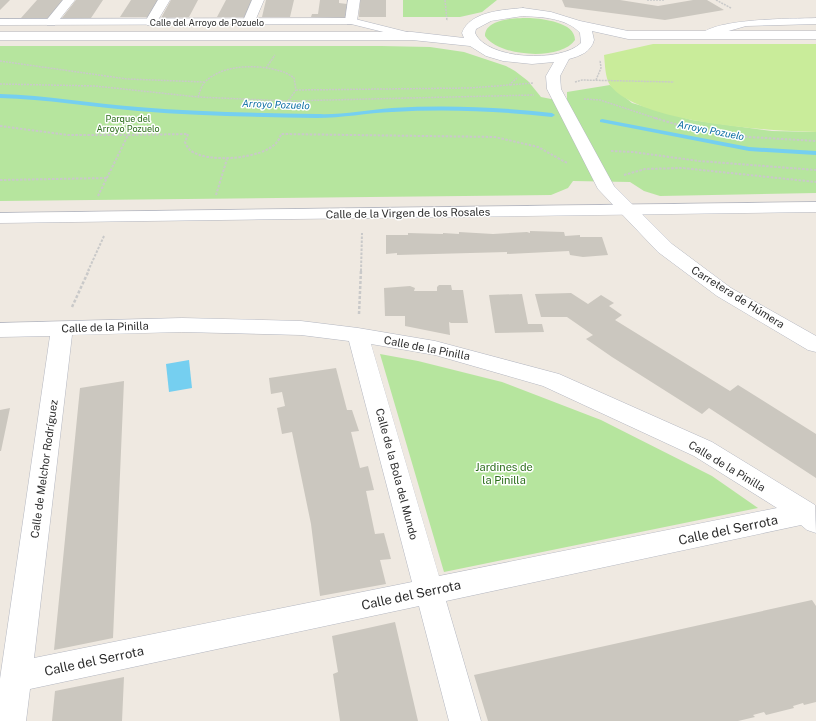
<svg xmlns="http://www.w3.org/2000/svg" width="816" height="721" font-family="'Public Sans',sans-serif">
	<rect width="100%" height="100%" fill="#efe9e1"/>
	<!-- green -->
	<path fill="#b6e59e" d="M403,0H497L482,12L460,17H403Z
		M530,18C543,19 575,22 575,40C561,61 499,57 485,36C485,18 517,18 530,18Z
		M0,46H381L430,47L464,52L506,66L515,71L528,81L541,97L551,99H567V92L610,85L632,103L692,120L772,131L816,132V193L660,196L644,191L630,182L573,181L568,188L551,195L0,201Z
		M380,354L418,361L502,382L601,420L712,476L758,508L444,572Z"/>
	<!-- pitch -->
	<path fill="#c9ec9a" d="M653,44H816V132C770,131 638,123 610,85C605,78 605,63 604,55Z"/>
	<!-- water -->
	<path fill="#75cff0" d="M189,360L192,388L169,392L166,364Z"/>
	<g fill="none" stroke-linecap="round" stroke-linejoin="round">
		<!-- stream -->
		<path fill="#75cff0" fill-rule="evenodd" d="M0,94C46,95 92,104 138,107C198,112 257,113 317,114C342,115 367,110 392,108C446,105 499,107 552,113L555,115L552,117C499,111 446,109 392,112C367,113 342,118 317,118C257,117 198,116 138,111C92,107 46,99 0,98Z
			M602,119L749,147L816,151V155L749,151L600,122V120Z"/>
	</g>
	<!-- building -->
	<path fill="#cbc7bf" d="M0,0H10L0,10Z
		M37,0H64L49,18H21Z
		M76,0H103L91,18H62Z
		M131,0H158L148,17H120Z
		M171,0H198L189,17L161,18Z
		M226,0H253L246,17H217Z
		M266,0H294L290,17H262Z
		M320,0H339V3L347,4L345,18L311,17L312,14H318Z
		M360,0H386V17H359Z
		M562,0H620L658,6L693,0H707L724,10L665,20L565,7Z
		M530,231L564,232L565,236L580,235V237H602L608,255L583,257L570,255L569,251L507,254V252L397,255V253L386,254V235H408V233L443,234V233L459,234V232L493,234L527,232L530,233Z
		M439,285H451L452,290H463L468,323H451L449,322L450,335L405,326V316H385L384,288L410,286L415,288L414,291H437V287Z
		M571,293L588,304L601,295L614,303L609,306L622,315L615,320L730,391L738,385L816,434V478L709,408L702,414L612,357L586,339L593,335L567,317H541L535,294Z
		M522,294L528,324H542L544,332L495,333L489,295Z
		M336,368L347,410H352L359,431L351,432L360,468L368,466L374,490L366,491L375,534L384,533L391,559L380,560L386,584L320,596L311,524L292,432L282,434L277,408L285,406L282,392L271,394L269,378Z
		M124,381L113,638L54,650L80,388Z
		M10,408L1,451H0V410Z
		M812,600L816,606V702L804,705L803,703L793,706L794,708L766,715L764,712L753,715L755,717L738,721H488L474,675Z
		M395,622L418,721H340L333,674L338,672L332,636Z
		M124,677L122,721H52L55,691Z"/>
	<g fill="none" stroke-linecap="round" stroke-linejoin="round">
		<defs>
			<path id="service" d="M351,18L415,34L416,36L412,39L351,24L0,25V19Z
				M816,18V24L746,26L704,38L700,35C716,18 791,19 816,18Z"/>
			<path id="pedestrian" d="M63,0H75L55,25H47L45,22Z
				M158,0H170L155,25H147L145,22Z
				M252,0H264L255,21L253,24H245L243,21Z
				M348,0H360L357,21L355,24H347L345,21Z"/>
			<path id="minor" d="M816,202V212L0,223V213Z
				M182,318L301,321L358,328L435,341L559,374L712,442L815,505L816,533L807,530L801,525L446,601L481,721H449L419,606L30,689L26,721H0V679L50,336L0,337V323ZM182,332L301,335L349,341L412,582L34,658L72,335ZM371,344L435,355L543,386L694,456L777,508L439,576Z"/>
			<path id="secondary" d="M523,8L551,12L580,21L628,31H816V39H628L592,31L594,40C591,52 580,56 569,59L560,76L561,89L614,186L672,244L731,288L816,336V352L808,350L717,296L658,252L598,189L547,89L546,76L554,62L532,64L503,61L486,56L470,46L412,40H0V32H412L464,38L462,33C470,11 503,10 523,8ZM523,16C542,17 567,18 580,33L581,43C561,63 487,60 475,33L476,29L491,21Z"/>
		</defs>
		<!-- service casing -->
		<use href="#service" stroke="#b4b7c1" stroke-width="1"/>
		<!-- pedestrian casing -->
		<use href="#pedestrian" stroke="#b4b7c1" stroke-width="1"/>
		<!-- minor casing -->
		<use href="#minor" stroke="#b4b7c1" stroke-width="1"/>
		<!-- secondary casing -->
		<use href="#secondary" stroke="#b4b7c1" stroke-width="1"/>
		<!-- path-far2 -->
		<path stroke="#c9c9c9" stroke-width="1.5" stroke-dasharray="2 1" stroke-linecap="butt" d="M445,0L447,21
			M647,0H664
			M716,0L731,8
			M0,61L127,79L204,82
			M266,68L275,55
			M596,80L601,68L600,60
			M575,82L582,80L674,82
			M0,84L95,86L198,97L287,101L534,95
			M510,85L533,83
			M296,90L469,88L509,85L517,78
			M198,97C200,92 201,87 204,83C221,64 258,64 280,71C285,72 290,75 294,78L296,90L288,101
			M584,99L600,100L658,119"/>
		<!-- path-far1 -->
		<path stroke="#c9c9c9" stroke-width="2" stroke-dasharray="2.5 1.5" stroke-linecap="butt" d="M655,118L688,128L749,137L816,141
			M0,126L68,135H128
			M611,151L633,152L699,161L816,170
			M624,175L645,169L682,168L816,182
			M0,180L107,178
			M216,195L227,159
			M98,196L128,135L188,134L185,142C186,145 188,148 190,150C206,164 264,159 277,142C279,140 280,137 281,134L495,137L538,147L567,163
			M88,271L104,236
			M361,271L362,233"/>
		<!-- path -->
		<path stroke="#c9c9c9" stroke-width="2.5" stroke-dasharray="3 2" stroke-linecap="butt" d="M72,307L89,270
			M359,314L361,270"/>
		<!-- service -->
		<use href="#service" fill="#fff" fill-rule="evenodd"/>
		<!-- pedestrian -->
		<use href="#pedestrian" fill="#fff" fill-rule="evenodd"/>
		<!-- minor -->
		<use href="#minor" fill="#fff" fill-rule="evenodd"/>
		<!-- secondary -->
		<use href="#secondary" fill="#fff" fill-rule="evenodd"/>
	</g>
	<g text-anchor="middle" dominant-baseline="central" stroke-width="3" stroke-linejoin="round" paint-order="stroke">
		<!-- far-street labels -->
		<g font-size="9" fill="#2e2e2e" stroke="#fff">
			<text x="207" y="22">Calle del Arroyo de Pozuelo</text>
		</g>
		<!-- far-park labels -->
		<g font-size="9" fill="#2c6e1b" stroke="#fff">
			<text x="128" y="118">Parque del<tspan x="128" dy="10">Arroyo Pozuelo</tspan></text>
		</g>
		<!-- far-water labels -->
		<g font-size="10" font-style="italic" fill="#0d6fa3" stroke="#fff">
			<text transform="translate(276 104) rotate(2)">Arroyo Pozuelo</text>
			<text transform="translate(711 130) rotate(11)">Arroyo Pozuelo</text>
		</g>
		<!-- street labels -->
		<g font-size="11" fill="#2e2e2e" stroke="#fff">
			<text transform="translate(408 213) rotate(-1)">Calle de la Virgen de los Rosales</text>
			<text transform="translate(738 297) rotate(32)">Carretera de Húmera</text>
			<text transform="translate(105 327) rotate(-2)">Calle de la Pinilla</text>
			<text transform="translate(427 348) rotate(11)">Calle de la Pinilla</text>
			<text transform="translate(727 466) rotate(31)">Calle de la Pinilla</text>
			<text transform="translate(44 469) rotate(-82)">Calle de Melchor Rodríguez</text>
			<text transform="translate(397 474) rotate(75)">Calle de la Bola del Mundo</text>
		</g>
		<!-- park labels -->
		<g font-size="11" fill="#2c6e1b" stroke="#fff">
			<text x="504" y="467">Jardines de<tspan x="504" dy="13">la Pinilla</tspan></text>
		</g>
		<!-- near-street labels -->
		<g font-size="13" fill="#2e2e2e" stroke="#fff">
			<text transform="translate(728 530) rotate(-12)">Calle del Serrota</text>
			<text transform="translate(411 595) rotate(-12)">Calle del Serrota</text>
			<text transform="translate(94 661) rotate(-12)">Calle del Serrota</text>
		</g>
	</g>
</svg>
